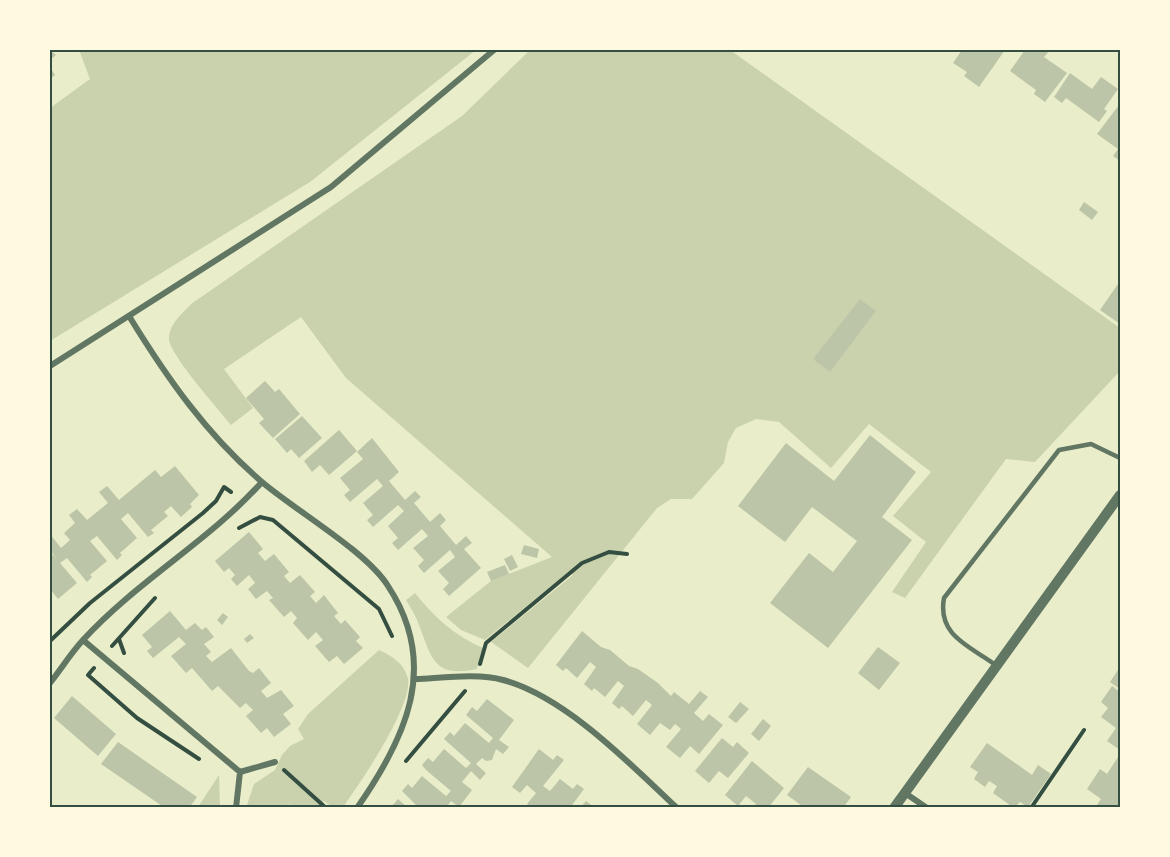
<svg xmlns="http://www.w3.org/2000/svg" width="1170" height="857" font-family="Signika,sans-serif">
	<rect width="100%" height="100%" fill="#e9edc9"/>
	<!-- green -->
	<path fill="#cad2ad" d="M79,50H476L310,182L50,341V108L90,79Z
		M530,50H730L1120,328V371L1035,462L1006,459L905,598L892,592L926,542L893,516L931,472L869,424L831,468L779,422L756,419L736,428L728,442L724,463L692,499H671L657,508L528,668L491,642L573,575L568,572L485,640L461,630L446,617L491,581L552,557L346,378L301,317L224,369L253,408L231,425C220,411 169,354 169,339C169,324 182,314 191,304L462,116Z
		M415,593C435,618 454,635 483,648L477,669C434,678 432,659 419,625C416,616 411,608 406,600Z
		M379,650C392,656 405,664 408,679C413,706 359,785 343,807H332L324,801L320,807H293L289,804L288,807L246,808L254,784L275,770L282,755L290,746L304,739L298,729L308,714Z
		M219,775L220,807H198Z"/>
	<!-- building -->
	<path fill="#bcc5a7" d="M50,50L56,55L50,60Z
		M962,50H1005L979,87L964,76L967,72L953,63Z
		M1025,50H1050L1044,57L1067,73L1045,102L1034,94L1036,90L1010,71Z
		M50,67L55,75L50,79Z
		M1070,73L1092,89L1101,77L1118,89L1104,109L1107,111L1099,122L1066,98L1062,103L1054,97Z
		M1119,105L1120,106V161L1113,156L1118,149L1097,134Z
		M1084,202L1098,212L1092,220L1079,210Z
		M1120,281V324L1100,310Z
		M860,299L876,311L830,372L813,359Z
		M265,381L275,392L279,389L300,414L273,438L259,423L264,419L246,398Z
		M302,416L322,438L299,458L291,449L287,453L275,439Z
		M339,430L357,451L329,475L320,465L312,472L304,461Z
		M870,435L916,472L882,517L912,540L828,648L770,603L809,553L833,572L857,541L812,507L785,542L738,506L786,443L834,481Z
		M372,438L399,472L389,481L405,500L415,491L421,497L414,503L430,522L440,513L446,520L440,526L456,545L466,536L472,543L464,549L481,568L449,596L443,589L449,583L438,571L455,557L450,550L424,573L418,566L424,560L413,548L428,536L422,529L398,550L392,543L398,538L388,526L404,511L398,505L373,527L367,520L373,515L363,503L383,486L377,479L350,502L344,495L350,490L340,478L363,459L357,452Z
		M175,466L199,495L190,504L192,507L181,517L171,506L164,512L168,516L151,530L154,533L148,537L128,513L121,519L137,538L120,553L122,555L117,560L97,536L90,541L107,561L90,575L92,577L87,582L67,558L60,563L77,583L58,599L50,589V552L56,558L50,550V534L61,548L70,540L64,533L75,523L69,515L77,509L87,520L108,503L99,492L107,486L119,500L155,470L161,477Z
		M249,532L263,549L258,553L265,561L274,554L289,572L284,576L290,583L300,575L315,592L310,596L316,603L324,595L338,613L334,616L341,624L345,620L360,637L356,641L363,648L344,664L337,656L329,662L315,646L323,640L316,632L308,640L293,623L297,618L291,611L284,617L269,600L273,598L267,591L256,599L248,589L255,583L249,575L237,586L231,579L235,575L229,568L224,572L215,561Z
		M524,545L539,549L537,558L521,554Z
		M512,555L518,567L510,571L504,559Z
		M505,565L509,574L491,581L487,572Z
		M170,611L186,630L195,623L202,630L206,627L214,637L204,644L211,652L206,656L212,662L231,648L249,671L253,673L259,668L271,683L261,691L267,698L281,690L294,706L283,714L291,724L274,737L267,728L261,733L246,716L253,710L246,703L240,708L218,686L212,691L192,668L186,673L171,656L186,644L179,637L153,658L147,651L152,647L142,635Z
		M223,613L228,617L222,625L217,620Z
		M582,631L601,647L610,650L629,666L638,669L658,683L671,696L674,692L689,704L700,691L708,697L694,713L703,721L709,714L723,725L699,754L690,746L680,758L666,747L681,729L675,724L670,730L660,723L650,735L637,724L652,705L646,700L633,716L622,706L619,709L612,703L624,686L618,681L605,697L594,688L592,691L584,684L596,667L590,662L577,678L566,668L563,671L556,665Z
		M250,634L254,638L247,643L244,639Z
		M878,647L900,663L879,690L858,673Z
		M1120,667V689L1110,682Z
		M1112,686L1120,692V750L1107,741L1116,728L1101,717L1108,708L1101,702Z
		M72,696L116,734L98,756L54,718Z
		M487,699L514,720L499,740L509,747L503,754L496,749L492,760L486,761L482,758L476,764L486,773L480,780L471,771L462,782L472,790L459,807L451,801L446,808H419L402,791L408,784L412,788L422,776L446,796L451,791L426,770L422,765L428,758L433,762L444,749L466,768L471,763L444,739L450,732L454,736L465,723L489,743L493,738L466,715L472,707L477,711Z
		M740,702L749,709L736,723L728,717Z
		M763,719L771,726L759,741L751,734Z
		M722,738L733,747L737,742L749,753L728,778L719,771L709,783L695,771Z
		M118,742L197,797L189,808H165L101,764Z
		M987,743L1032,775L1038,765L1051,774L1028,807L1020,802L1014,808L993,793L997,786L989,781L985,787L974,779L978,772L970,767Z
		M539,749L553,760L557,755L564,760L543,786L550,791L560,779L573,789L577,784L584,789L570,808H532L527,804L536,793L527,785L520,793L512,787Z
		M1120,754V808H1095L1101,799L1087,789L1100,769L1107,774Z
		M752,761L784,788L768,808H753L756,804L746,796L738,806L725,795Z
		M808,767L851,797L843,808H805L787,795Z
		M398,799L408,808H394L392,806Z
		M586,801L595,808H580Z"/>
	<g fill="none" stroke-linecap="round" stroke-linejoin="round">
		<!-- path -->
		<path stroke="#344e41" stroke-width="4" d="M239,528L260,517L273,520L379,609L392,636
			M119,639L124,653
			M50,641L90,603L203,513L216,501L224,487L231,492
			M112,646L155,598
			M480,664L486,643L582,563L609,552L627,554
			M94,668L88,675L137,718L199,759
			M406,761L465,691
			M284,770L326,808
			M1031,808L1084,730"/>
		<!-- service -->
		<path stroke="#617663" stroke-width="4.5" d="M997,666C970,646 937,636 944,598L1059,450L1091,444L1120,458"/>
		<!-- minor -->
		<path stroke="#617663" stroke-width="6" d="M129,316C167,378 207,435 262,482C296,511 366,551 388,586C440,665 406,738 357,808
			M50,366L331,187L494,50
			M83,640L240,772L236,808
			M416,679C441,678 479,673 503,680C566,697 631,765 677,808
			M50,683C61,669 71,653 83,640C137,581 209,541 262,482
			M240,772L275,762
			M905,793L927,808"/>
		<!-- tertiary -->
		<path stroke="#617663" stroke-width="10" d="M894,808L1120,495"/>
	</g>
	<!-- border -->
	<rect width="1170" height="857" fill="none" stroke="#fefae0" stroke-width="102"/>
	<rect x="51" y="51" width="1068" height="755" fill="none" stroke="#344e41" stroke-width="2"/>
</svg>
